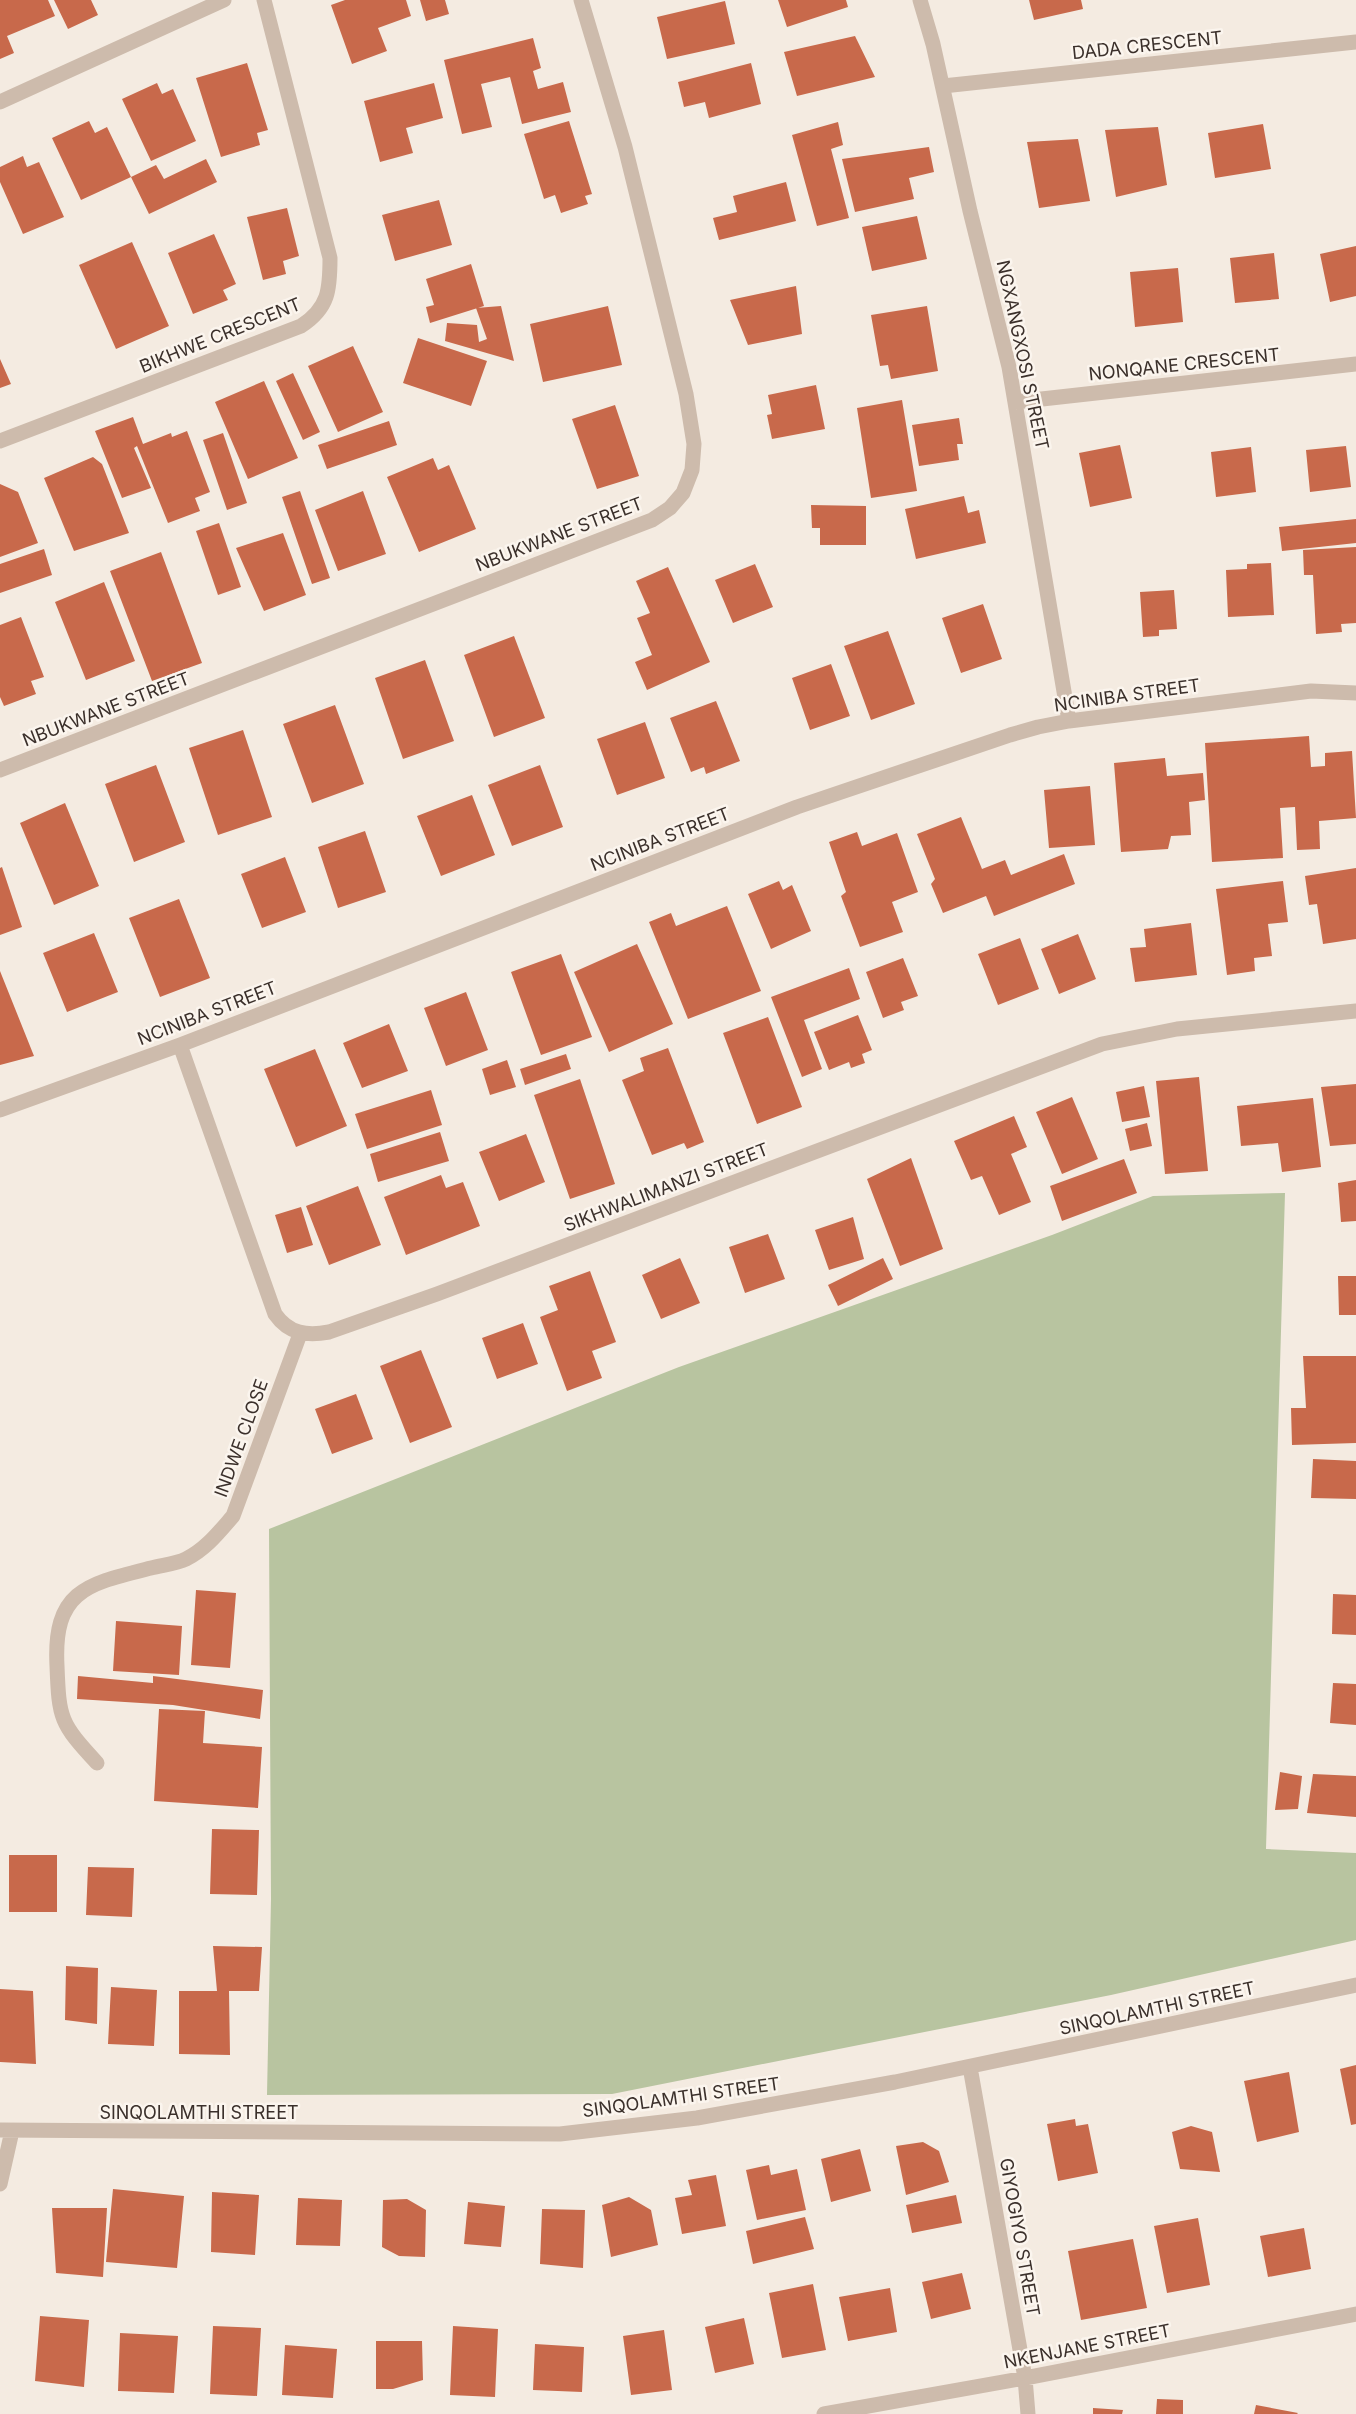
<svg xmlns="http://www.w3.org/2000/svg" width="1356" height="2414" font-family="Inter,sans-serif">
	<rect width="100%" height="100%" fill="#f4ebe1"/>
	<!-- green -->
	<path fill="#b8c4a0" d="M1285,1193L1266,1849L1356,1853V1940L1111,1995L612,2094L267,2095L271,1899L269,1529L679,1367L1052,1235L1153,1196Z"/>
	<!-- building -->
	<path fill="#c8694b" d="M0,0H48L55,16L7,36L14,53L0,59Z
		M54,0H91L98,15L68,29Z
		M345,0H406L411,16L378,28L387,51L352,64L331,5Z
		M420,0H445L449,14L426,21Z
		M778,0H846L848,7L787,27Z
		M1029,0H1081L1083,9L1034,20Z
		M725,1L735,44L667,59L657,17Z
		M855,36L875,77L797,96L784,52Z
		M533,38L541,68L533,71L538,89L563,82L571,112L522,124L510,77L481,84L492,127L462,134L444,60Z
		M247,63L268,130L257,133L260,145L221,157L196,78Z
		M751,63L761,104L709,118L705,102L684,107L678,82Z
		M157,83L162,94L173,89L196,141L151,161L122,99Z
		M434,83L443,118L406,128L413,153L380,162L364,101Z
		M89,121L95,133L107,127L131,177L156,165L164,179L206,159L217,182L149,214L131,177L81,200L52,138Z
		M569,121L592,194L585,196L588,204L561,213L555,195L544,199L524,134Z
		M838,122L843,145L831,149L849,218L817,226L792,135Z
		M1263,124L1271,169L1215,178L1208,133Z
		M1158,127L1167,185L1116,197L1105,130Z
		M1078,139L1090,201L1039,208L1027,142Z
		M929,147L934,172L909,178L914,199L855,212L842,159Z
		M23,156L27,167L39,162L64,217L23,234L0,182V167Z
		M786,182L796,221L719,240L713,218L737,212L733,196Z
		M439,200L452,245L395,261L382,215Z
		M287,208L299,256L283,261L286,274L263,280L247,217Z
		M917,216L927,259L872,271L862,227Z
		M214,234L236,284L223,290L228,300L193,314L168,253Z
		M132,242L169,326L116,349L79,265Z
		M1356,246V296L1330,302L1320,254Z
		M1274,253L1279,299L1235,303L1230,258Z
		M471,264L484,306L430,323L426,307L434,305L426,279Z
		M1178,268L1183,322L1135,327L1130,272Z
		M796,286L802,334L748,345L730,300Z
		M501,306L514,361L445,341L447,323L477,325L479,342L487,339L476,308Z
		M608,306L622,365L543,382L530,324Z
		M927,306L938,371L891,379L888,365L880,366L871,315Z
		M418,338L487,361L471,406L403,383Z
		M353,346L383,412L338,432L308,366Z
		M0,359L11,384L0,388Z
		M293,373L320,432L303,440L276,381Z
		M264,381L298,458L248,479L215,402Z
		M816,385L825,429L772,439L767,415L772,414L768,395Z
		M902,400L917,491L871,498L857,408Z
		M615,405L639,476L597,489L572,419Z
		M133,417L143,444L171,433L172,437L187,431L210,492L195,498L200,511L168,523L137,446L134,448L151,488L122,498L95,431Z
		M959,418L963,444H957L959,460L919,466L912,425Z
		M389,421L397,445L327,469L318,445Z
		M223,433L247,503L227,510L203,440Z
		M1120,445L1132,498L1090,507L1079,453Z
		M1346,446L1351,487L1310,492L1306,450Z
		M1251,447L1256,492L1216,497L1211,452Z
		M93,457L102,464L129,533L74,551L44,478Z
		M433,458L438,470L449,465L476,529L419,552L387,477Z
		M0,484L18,492L38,543L0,557Z
		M300,491L330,578L312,584L282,497Z
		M363,491L386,554L338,571L315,510Z
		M964,496L968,513L979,510L986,543L916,559L905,509Z
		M811,505L866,506V545H820V528H812Z
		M1356,519V543L1282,551L1279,527Z
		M219,523L241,587L218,595L196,531Z
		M283,533L306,595L264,611L236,548Z
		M1356,547V623L1341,624L1342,632L1316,634L1313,575H1304L1303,550Z
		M44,549L52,575L0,593V564Z
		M161,552L202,663L152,681L110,571Z
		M1271,563L1274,615L1228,617L1226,570L1247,569V564Z
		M755,564L773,607L733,623L715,580Z
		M668,567L710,662L647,690L635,662L652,655L637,618L650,613L636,581Z
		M104,582L135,661L86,680L55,602Z
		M1174,590L1177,629L1159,630V636L1143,637L1140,592Z
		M983,604L1002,659L961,673L942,618Z
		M21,617L44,677L31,681L36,694L4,706L0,697V625Z
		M888,631L915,704L871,720L844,646Z
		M514,636L545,718L494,737L464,655Z
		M425,660L454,741L403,759L375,678Z
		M831,664L850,716L810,730L792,678Z
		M716,701L740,761L706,774L704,767L691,772L670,718Z
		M335,705L364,784L312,803L283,724Z
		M645,722L665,778L617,795L597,739Z
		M243,730L272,817L218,835L189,748Z
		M1309,736L1311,767L1325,766V753L1352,751L1356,818L1319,821L1320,849L1297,850L1295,807L1280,808L1283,858L1212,862L1205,743Z
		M1165,758L1167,776L1203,773L1205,800L1189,802L1191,835L1171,836L1168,849L1121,852L1114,763Z
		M156,765L185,842L134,862L105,784Z
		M540,765L563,827L512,846L488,785Z
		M1090,786L1095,845L1049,848L1044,790Z
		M472,795L495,855L441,876L417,816Z
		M65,803L99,886L54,905L20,823Z
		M961,817L982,869L1005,860L1011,875L1064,854L1075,884L994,916L986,896L943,913L931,884L935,879L917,834Z
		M365,831L386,892L338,908L318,847Z
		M857,832L862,846L897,833L918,892L892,902L903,932L860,947L841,896L846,892L829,842Z
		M285,857L306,912L262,928L241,874Z
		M2,867L22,927L0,935V868Z
		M1356,868V939L1323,944L1317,904L1309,905L1305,876Z
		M779,881L783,890L792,885L811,931L771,949L748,894Z
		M1283,881L1288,922L1268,924L1272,956L1254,958L1255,971L1227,975L1216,889Z
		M179,899L210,978L160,997L129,918Z
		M727,906L761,991L688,1019L649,922L671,913L676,926Z
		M1191,923L1197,975L1135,982L1130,948L1146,947L1144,929Z
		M94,933L118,992L67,1012L43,953Z
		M1078,934L1096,979L1059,994L1041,949Z
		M1020,938L1039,989L998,1005L978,954Z
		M637,944L673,1024L609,1052L574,972Z
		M561,954L592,1037L541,1055L511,972Z
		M903,958L918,996L901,1002L904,1010L883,1018L866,972Z
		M849,968L860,999L804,1020L822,1069L802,1077L771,997Z
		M0,971L34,1056L0,1065Z
		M466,992L488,1050L446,1066L424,1008Z
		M858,1015L872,1050L862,1054L865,1063L851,1068L849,1062L829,1070L814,1032Z
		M768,1017L802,1107L757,1124L723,1033Z
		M389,1024L408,1071L362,1088L343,1043Z
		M668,1048L704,1142L687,1149L684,1143L652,1155L622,1080L644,1071L640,1058Z
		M315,1049L347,1126L296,1147L264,1069Z
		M566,1054L571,1069L525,1085L520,1069Z
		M507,1060L516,1087L490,1095L482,1069Z
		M1199,1077L1208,1171L1165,1174L1156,1081Z
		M580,1079L615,1184L570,1199L534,1095Z
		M1356,1084V1144L1330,1146L1321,1087Z
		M1144,1086L1150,1117L1122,1122L1116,1092Z
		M431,1090L442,1125L367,1149L355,1114Z
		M1072,1097L1098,1159L1062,1174L1036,1112Z
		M1313,1098L1321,1167L1282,1172L1278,1143L1241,1146L1237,1106Z
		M1014,1116L1027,1147L1011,1154L1031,1202L999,1215L982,1176L971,1180L954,1141Z
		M1147,1123L1152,1146L1130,1151L1125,1129Z
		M440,1132L449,1161L378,1182L370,1154Z
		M526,1134L545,1182L499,1201L479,1152Z
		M911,1158L943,1249L900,1266L867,1179Z
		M1124,1159L1137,1193L1062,1221L1050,1186Z
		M441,1175L446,1188L463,1182L480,1226L406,1255L384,1197Z
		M1356,1180V1221L1341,1222L1338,1183Z
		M358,1186L381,1245L329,1265L306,1206Z
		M301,1207L313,1245L287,1253L275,1215Z
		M853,1217L864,1259L829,1270L815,1230Z
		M768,1234L785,1279L745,1293L729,1247Z
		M680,1258L700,1303L661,1319L642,1275Z
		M883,1258L893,1279L838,1306L828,1285Z
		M590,1271L616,1342L592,1351L602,1378L567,1391L540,1317L558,1310L549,1286Z
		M1338,1276H1356V1315H1339Z
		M523,1323L538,1364L497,1379L482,1338Z
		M421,1350L452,1427L410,1443L380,1366Z
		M1303,1356H1356V1443L1292,1445L1291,1408H1306Z
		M356,1394L373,1439L332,1454L315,1409Z
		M1313,1459L1356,1461V1499L1311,1498Z
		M196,1590L236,1593L230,1668L191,1665Z
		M1333,1594L1356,1595V1635L1332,1634Z
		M116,1621L182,1626L179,1675L113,1671Z
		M78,1676L153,1683V1676L263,1690L260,1719L173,1705L77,1699Z
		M1333,1683L1356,1684V1725L1330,1723Z
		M159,1709L205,1711L203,1743L262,1747L258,1808L154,1801Z
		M1280,1772L1302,1776L1298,1809L1275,1810Z
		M1313,1774L1356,1776V1817L1307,1813Z
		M212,1829L259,1830L257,1895L210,1894Z
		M9,1855H57V1912H9Z
		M88,1867L134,1868L132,1917L86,1915Z
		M213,1946L262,1947L259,1991H229L230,2055L179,2054V1991H217Z
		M66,1966L98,1968L97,2024L65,2020Z
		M111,1987L157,1990L154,2046L108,2044Z
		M0,1989L33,1991L36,2064L0,2062Z
		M1356,2065V2124L1351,2125L1340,2069Z
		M1289,2072L1299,2132L1257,2142L1244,2081Z
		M1075,2119L1076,2126L1088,2124L1098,2173L1058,2181L1047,2124Z
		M1191,2126L1212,2132L1220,2172L1180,2169L1172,2132Z
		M923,2142L939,2151L949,2182L906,2195L896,2146Z
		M860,2149L871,2191L831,2202L821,2159Z
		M769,2165L771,2175L797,2169L806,2210L757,2220L746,2170Z
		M716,2175L726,2226L682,2234L675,2198L692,2195L688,2180Z
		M113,2189L184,2196L177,2268L106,2262Z
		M212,2192L259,2195L255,2255L211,2252Z
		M956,2195L962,2223L912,2233L906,2205Z
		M629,2197L651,2210L658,2245L611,2257L602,2205Z
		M298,2198L342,2200L340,2246L296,2245Z
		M407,2199L426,2210L425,2257L399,2256L382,2247L383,2200Z
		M468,2202L505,2206L501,2247L464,2244Z
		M52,2208H107L103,2277L56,2273Z
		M542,2209L585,2210L583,2268L540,2264Z
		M805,2217L814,2249L753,2264L746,2231Z
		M1198,2218L1210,2285L1167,2293L1154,2226Z
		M1304,2228L1311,2269L1268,2277L1260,2236Z
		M1133,2239L1147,2308L1081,2320L1068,2251Z
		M962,2273L971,2309L931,2319L922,2282Z
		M813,2284L826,2350L782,2358L769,2293Z
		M890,2288L897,2332L848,2341L839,2297Z
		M40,2316L89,2320L84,2387L35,2381Z
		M744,2318L754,2364L715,2373L705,2327Z
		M213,2326L261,2328L257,2396L210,2394Z
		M453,2326L498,2329L495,2397L450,2395Z
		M664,2330L672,2390L631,2395L623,2336Z
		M120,2333L178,2336L174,2393L118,2391Z
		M376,2341H422L423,2380L393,2389H376Z
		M535,2344L584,2347L582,2392L533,2390Z
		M285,2345L337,2349L333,2398L282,2395Z
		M1157,2399L1183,2400V2414H1156Z
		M1256,2405L1298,2413L1297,2414H1254Z
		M1093,2408L1123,2410L1122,2414H1093Z"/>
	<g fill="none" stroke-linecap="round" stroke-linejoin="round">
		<!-- minor -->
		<path stroke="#cdbbac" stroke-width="15" d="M920,0L933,44L970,211L1009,367L1069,721
			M943,86L1356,42
			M0,102L224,0
			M1015,402L1356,364
			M0,441L301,326C329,308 330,289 330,258L264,0
			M0,770L652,520L670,508L683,493L692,470L694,444L686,394L625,147L581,0
			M180,1045L275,1314C289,1334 307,1336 329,1332L437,1294L1102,1044L1177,1029L1356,1011
			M0,1110L180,1045L797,807L1010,735L1038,727L1069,721L1311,691L1356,693
			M97,1763C60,1723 59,1719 57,1666C53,1590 87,1584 151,1568C162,1565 176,1564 186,1559C206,1549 219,1532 233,1516L300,1334
			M970,2067L1025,2378L1028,2414
			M0,2130L560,2134L697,2118L895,2082L1356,1985
			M0,2184L12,2131
			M824,2414L1025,2378L1356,2314"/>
	</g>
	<g text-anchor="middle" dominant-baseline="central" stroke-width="5" stroke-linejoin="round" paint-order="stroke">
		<!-- street labels -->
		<g font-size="18" fill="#3b302b" stroke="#fbf5ee">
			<text transform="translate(1147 45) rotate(-6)">DADA CRESCENT</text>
			<text transform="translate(220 335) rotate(-22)">BIKHWE CRESCENT</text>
			<text transform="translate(1023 355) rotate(78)">NGXANGXOSI STREET</text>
			<text transform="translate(1184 364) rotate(-6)">NONQANE CRESCENT</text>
			<text transform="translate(559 534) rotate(-21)">NBUKWANE STREET</text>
			<text transform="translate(1127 695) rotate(-8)">NCINIBA STREET</text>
			<text transform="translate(106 709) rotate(-21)">NBUKWANE STREET</text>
			<text transform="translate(660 839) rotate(-21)">NCINIBA STREET</text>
			<text transform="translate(207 1013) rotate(-21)">NCINIBA STREET</text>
			<text transform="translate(666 1187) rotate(-21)">SIKHWALIMANZI STREET</text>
			<text transform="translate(241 1438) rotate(-70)">INDWE CLOSE</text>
			<text transform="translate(1157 2008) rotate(-12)">SINQOLAMTHI STREET</text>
			<text transform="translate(681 2097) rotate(-8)">SINQOLAMTHI STREET</text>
			<text x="199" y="2112">SINQOLAMTHI STREET</text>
			<text transform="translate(1020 2237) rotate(80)">GIYOGIYO STREET</text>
			<text transform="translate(1087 2346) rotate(-11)">NKENJANE STREET</text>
		</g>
	</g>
</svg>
